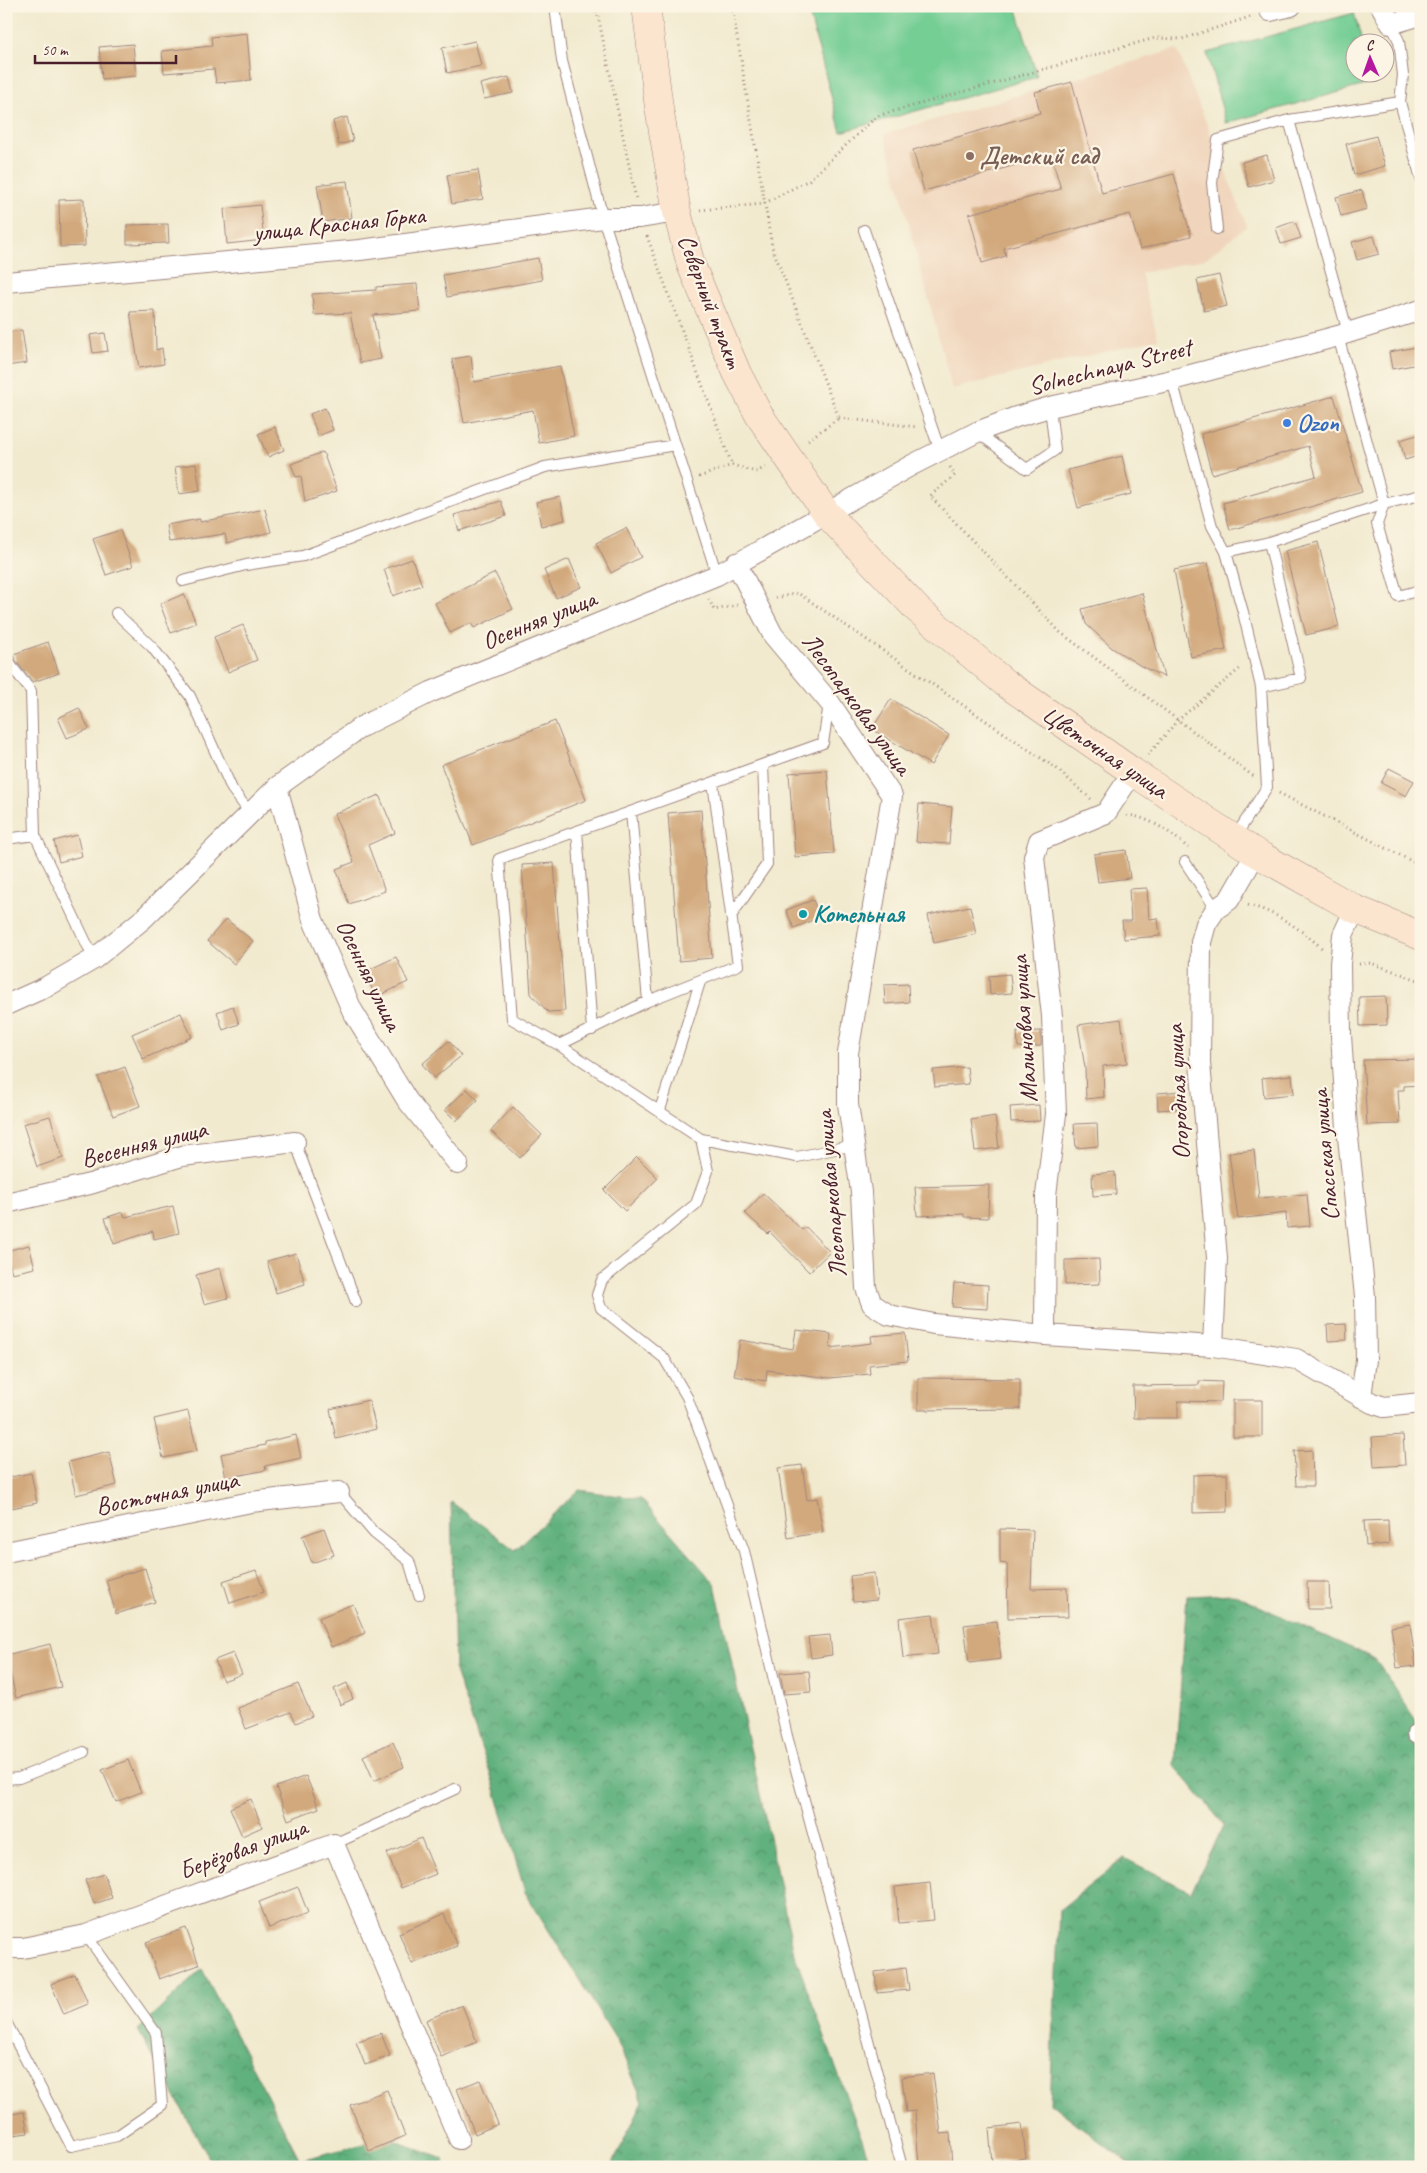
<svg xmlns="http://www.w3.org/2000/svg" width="1427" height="2173" font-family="Caveat,sans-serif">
	<defs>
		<pattern id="forest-crowns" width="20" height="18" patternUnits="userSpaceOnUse" patternTransform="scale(1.25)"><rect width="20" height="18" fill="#60b17e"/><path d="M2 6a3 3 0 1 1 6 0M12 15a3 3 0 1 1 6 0" fill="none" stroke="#518f67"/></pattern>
	</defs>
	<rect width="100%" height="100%" fill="#fcf5e5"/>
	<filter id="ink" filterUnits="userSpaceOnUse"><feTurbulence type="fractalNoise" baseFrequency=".02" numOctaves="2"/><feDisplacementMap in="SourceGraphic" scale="10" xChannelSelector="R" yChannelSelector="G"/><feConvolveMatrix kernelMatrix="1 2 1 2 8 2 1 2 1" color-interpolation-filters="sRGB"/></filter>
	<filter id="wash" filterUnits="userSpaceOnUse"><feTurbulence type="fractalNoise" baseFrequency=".0096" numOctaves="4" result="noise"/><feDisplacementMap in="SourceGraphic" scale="20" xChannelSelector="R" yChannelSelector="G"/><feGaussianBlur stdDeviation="1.12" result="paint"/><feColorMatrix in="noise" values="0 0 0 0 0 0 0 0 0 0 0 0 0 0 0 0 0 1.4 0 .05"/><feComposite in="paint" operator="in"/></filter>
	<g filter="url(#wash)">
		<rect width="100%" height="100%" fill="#f1eacf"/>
		<!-- built -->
		<path fill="#f0d5bc" d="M1177,49L1247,226L1205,259L1141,273L1158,339L952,389L885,134Z"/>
		<!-- forest -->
		<path fill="url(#forest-crowns)" stroke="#556854" d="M579,1490L641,1499L715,1584L794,1953L872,2167H601L612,2165L643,2101L617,2041L525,1892L492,1779L455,1671L451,1502L515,1550Z
			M1233,1594L1375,1659L1417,1722L1421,1721V2167H1133L1050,2103L1059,1910L1124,1858L1191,1892L1224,1825L1175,1766L1187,1596Z
			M202,1969L300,2160L388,2138L443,2159L445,2167H214L138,2030Z"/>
		<!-- park -->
		<path fill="#75ce94" stroke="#607660" d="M807,6H1016L1037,77L841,132Z
			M1354,13L1362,42H1354V72L1370,73L1373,83L1226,123L1207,53Z"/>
		<g id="blocks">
			<!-- building -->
			<path fill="#d2a97d" d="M247,33L251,80L216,83L214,69L164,73L162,51L212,46L211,37Z
				M475,41L481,66L447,73L442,48Z
				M133,44L136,76L102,79L99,47Z
				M509,77L513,93L484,99L480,84Z
				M1072,82L1102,193L1174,174L1191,236L1140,249L1130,214L1004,248L1006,256L982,263L969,214L1061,189L1051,155L924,191L913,150L1040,113L1035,92Z
				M347,117L353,141L339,145L333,121Z
				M1376,136L1385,166L1354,175L1346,144Z
				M1267,155L1274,180L1249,187L1242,162Z
				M478,170L483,199L452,204L447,175Z
				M347,181L352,218L323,222L317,185Z
				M1362,190L1367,209L1341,216L1336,197Z
				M84,199L85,246L60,247L59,200Z
				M260,205L264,240L227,244L224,209Z
				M1295,221L1301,238L1281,244L1276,228Z
				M168,224L169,243L127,244V225Z
				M1374,236L1379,254L1357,260L1352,242Z
				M538,258L542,280L447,297L443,275Z
				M1219,275L1227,306L1204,311L1197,280Z
				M417,284L420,311L373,315L381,359L360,363L350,313L314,315L312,294L376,290V287Z
				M155,311L156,350L162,348L164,364L139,368L130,312Z
				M22,330L27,363L6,366V332Z
				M105,333L108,351L93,353L90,335Z
				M1416,347L1419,364L1392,369L1389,352Z
				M471,356L474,382L560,366L574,436L539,443L533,410L464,423L452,359Z
				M1334,396L1362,492L1230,530L1223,503L1316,476L1308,446L1212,474L1201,434Z
				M325,408L333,430L318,436L310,414Z
				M275,427L284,450L268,457L258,434Z
				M1421,434V455L1405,460L1400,440Z
				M323,452L337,491L305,502L301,476L296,477L291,464Z
				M1122,456L1131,494L1078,508L1068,470Z
				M196,464L200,491L179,494L175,467Z
				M560,497L565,520L541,526L536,502Z
				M501,501L506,516L459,531L454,515Z
				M265,509L271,532L227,543L225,534L169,542L166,525L200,519V522Z
				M626,528L641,557L611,573L596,543Z
				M120,530L133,566L106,575L93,539Z
				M1318,542L1339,627L1306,635L1285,551Z
				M412,559L422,585L393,596L384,569Z
				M569,559L581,587L556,598L544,570Z
				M1208,563L1226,650L1191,657L1174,570Z
				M495,573L513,609L474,628L471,623L450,633L435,603Z
				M1142,593L1164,677L1141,666L1112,648L1086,624L1082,609Z
				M184,594L196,623L171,633L160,604Z
				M243,625L257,660L228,672L214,637Z
				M48,642L59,673L33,682L16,661L14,654Z
				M891,699L949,735L931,765L872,729Z
				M79,708L89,729L67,738L58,718Z
				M555,721L586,800L473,845L441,765Z
				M1389,768L1414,781L1406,796L1381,783Z
				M827,770L834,854L795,857L789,773Z
				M379,795L395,833L368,845L385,891L349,904L336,869L354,862L334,814Z
				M919,804L952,807L949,844L916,842Z
				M701,810L712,958L679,961L668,813Z
				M77,835L82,856L59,862L54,841Z
				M1126,850L1130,878L1098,882L1094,854Z
				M554,863L565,1011L548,1012L531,994L522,865Z
				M1147,888L1149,919L1158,918L1160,936L1124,939L1122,921H1131L1129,889Z
				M813,900L820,917L794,928L786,910Z
				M970,906L976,934L934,943L928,915Z
				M226,919L253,941L234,964L207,941Z
				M396,957L408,982L376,997L364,972Z
				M1010,974L1012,993L990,995L989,976Z
				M908,984L909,1002L885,1004L884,985Z
				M1386,996L1387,1025L1360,1026L1359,997Z
				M233,1006L239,1024L223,1030L217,1012Z
				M181,1013L192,1037L143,1059L132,1034Z
				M1121,1019L1127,1063L1103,1066L1104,1097L1086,1099L1085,1068L1078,1025Z
				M1041,1031V1046L1018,1047L1017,1032Z
				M449,1041L461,1056L434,1078L422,1064Z
				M1421,1059V1085L1404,1086V1090H1398L1400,1124L1367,1125L1363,1060Z
				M125,1067L140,1106L113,1116L98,1077Z
				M967,1067L969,1084L935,1087L933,1070Z
				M1292,1075L1294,1094L1264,1097L1262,1078Z
				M467,1089L478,1100L456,1121L445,1110Z
				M1183,1091L1184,1108L1158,1110L1157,1093Z
				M1039,1105L1040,1121L1011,1122L1010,1107Z
				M513,1107L542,1135L520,1158L491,1131Z
				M50,1116L63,1158L37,1167L23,1124Z
				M995,1116L999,1148L975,1151L971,1120Z
				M1097,1123L1098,1146L1076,1148L1074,1124Z
				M1254,1150L1259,1198L1307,1194L1310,1226L1287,1228L1286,1213L1238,1219L1229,1153Z
				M637,1157L658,1178L625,1211L604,1190Z
				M1115,1172L1116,1194L1093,1196L1092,1174Z
				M989,1185L988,1218L964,1217V1214L917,1216L915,1187Z
				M763,1193L802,1230L806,1227L830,1252L809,1272L770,1232L768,1234L745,1213Z
				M173,1206L179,1233L154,1239L153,1231L114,1244L105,1218L123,1212L125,1217Z
				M29,1245L35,1268L12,1273L6,1251Z
				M296,1253L305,1284L276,1293L267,1261Z
				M1099,1259L1100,1284L1065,1285V1260Z
				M220,1268L228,1298L204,1304L196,1275Z
				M954,1283L988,1285L987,1309L952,1307Z
				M1346,1324L1347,1340L1328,1341L1327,1325Z
				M796,1330L831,1334L830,1348L872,1343L871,1336L905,1333L908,1361L869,1365L870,1374L830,1378L767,1370L766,1381L734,1376L740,1340L793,1349Z
				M918,1378L1020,1379V1409L918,1410Z
				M1199,1381L1222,1382L1221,1402L1178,1401V1418H1134L1133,1386L1199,1385Z
				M369,1400L376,1429L336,1439L330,1409Z
				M1233,1400H1262V1437H1233Z
				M188,1411L197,1451L163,1458L154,1419Z
				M296,1435L301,1458L265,1466L266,1470L226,1478L221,1454L265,1445V1442Z
				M1403,1435L1405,1465L1374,1467L1372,1437Z
				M1312,1450L1313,1486H1296L1294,1451Z
				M109,1452L117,1485L76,1495L68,1462Z
				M802,1465L807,1500L817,1498L823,1532L788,1538L778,1468Z
				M31,1473L37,1503L6,1509V1478Z
				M1227,1474L1228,1512L1193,1513V1475Z
				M1388,1520L1389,1544L1366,1546L1364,1521Z
				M324,1528L334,1555L312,1563L302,1536Z
				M1000,1529L1033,1530L1031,1589L1067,1588L1068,1617L1008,1618L1007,1564L1000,1563Z
				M145,1568L155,1602L116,1614L106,1580Z
				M256,1570L264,1592L230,1603L223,1581Z
				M874,1573L877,1600L853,1602L850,1576Z
				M1307,1582H1329L1330,1609H1308Z
				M353,1604L365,1633L331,1647L319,1618Z
				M933,1614L938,1654L903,1658L899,1618Z
				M997,1621L1001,1659L969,1663L964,1625Z
				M1410,1624L1416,1666L1397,1668L1391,1627Z
				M830,1635L832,1655L811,1658L808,1637Z
				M50,1644L61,1687L16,1698L6,1655Z
				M233,1653L242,1674L223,1681L215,1660Z
				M809,1671L811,1692L784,1694L780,1673Z
				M347,1683L353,1699L340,1705L334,1689Z
				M298,1684L312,1716L296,1723L291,1712L246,1729L238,1708Z
				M393,1742L404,1767L374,1781L363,1756Z
				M128,1760L141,1792L116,1802L102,1770Z
				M306,1776L319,1808L288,1820L276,1787Z
				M251,1799L262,1827L242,1836L230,1808Z
				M421,1838L436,1874L401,1888L387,1853Z
				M104,1874L112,1898L94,1904L85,1880Z
				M930,1883L934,1920L899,1923L895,1887Z
				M298,1887L308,1913L269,1928L259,1902Z
				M444,1914L457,1946L412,1964L399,1933Z
				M186,1928L199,1965L159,1979L146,1942Z
				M906,1968L909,1990L877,1993L875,1972Z
				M75,1974L88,2004L64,2014L51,1984Z
				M462,2005L477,2042L441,2057L426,2020Z
				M381,2033L390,2056L365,2065L356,2042Z
				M933,2073L941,2134L950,2133L952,2167H919L915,2111L906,2112L902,2077Z
				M480,2080L498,2124L475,2134L457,2089Z
				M387,2090L405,2136L369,2151L350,2105Z
				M24,2112L28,2133L6,2136V2115Z
				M1022,2124L1026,2158L992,2162L989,2128Z"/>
		</g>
	</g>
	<g filter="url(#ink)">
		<use href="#blocks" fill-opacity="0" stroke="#9e847d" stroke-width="1"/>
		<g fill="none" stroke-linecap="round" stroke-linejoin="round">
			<defs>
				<path id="lane" d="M555,6L562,61L603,218L717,575
					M1391,24L1399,41L1403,75L1400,102L1421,179
					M1289,120L1348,333
					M1217,229L1212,183L1218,140L1289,120L1400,102
					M864,230L940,451
					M1338,336L1384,504L1421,495
					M1172,380L1212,526L1226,552L1243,612L1261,687L1267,787L1235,837
					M977,432L1027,469L1055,450L1050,407
					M1384,504L1377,524L1398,596L1421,590
					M1269,542L1384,504
					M1226,552L1269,542L1301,678L1261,687
					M183,581L246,565L303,556L545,467L675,445
					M116,613L152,647L190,696L232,789L250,813
					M6,659L31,691L35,835L94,959
					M713,783L738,965L648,1001L559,1045L512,1019L499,859L823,743L829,704
					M631,812L648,1001
					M577,831L592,1030
					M6,839L35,835
					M1185,862L1216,909
					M731,916L767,864L763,765
					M559,1045L701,1139L797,1157L854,1145
					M660,1110L700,982
					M701,1139L708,1171L696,1204L602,1280L597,1295L601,1308L664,1358L687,1397L744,1551L787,1736L902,2167
					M295,1142L356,1302
					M339,1492L374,1533L409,1561L419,1595
					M6,1779L19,1778L84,1752
					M334,1844L455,1789
					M6,2022L71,2146L117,2136L162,2105L156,2033L86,1935"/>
				<path id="street" d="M1268,6L1270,11L1291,6
					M1381,6L1391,24L1421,15
					M6,282L360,250L603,218H640L677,212
					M736,563L773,635L830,703L892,796L848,1053V1104L861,1192L866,1288L872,1304L889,1315L934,1324L1045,1335L1213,1346L1296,1359L1372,1403L1384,1407L1421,1403
					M277,787L313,920L352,1010L407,1100L458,1164
					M1355,909L1343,935L1340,964L1341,1035L1347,1128L1365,1296L1366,1360L1361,1397
					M6,1005L46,987L94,959L143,919L277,787L361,727L431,692L717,575L912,465L977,432L1016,417L1050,407L1172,380L1338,336L1421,310
					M6,1203L90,1184L182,1156L295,1142
					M1045,1335L1046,1195L1056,1114L1052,1016L1034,857L1039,841L1106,813L1133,772
					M1213,1346L1217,1258L1200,1063L1201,942L1206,924L1216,909L1229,900L1256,853
					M6,1552L251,1502L339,1492
					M1417,1734H1421
					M6,1948H23L86,1935L334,1844L459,2139"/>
				<path id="secondary" d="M646,6L659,108L677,212L691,265L737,373L759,415L827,514L918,610L1005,683L1133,772L1256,853L1355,909L1421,936"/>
			</defs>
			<!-- lane casing -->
			<use href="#lane" stroke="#9e847d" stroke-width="12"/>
			<!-- street casing -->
			<use href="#street" stroke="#9e847d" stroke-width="22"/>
			<!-- secondary casing -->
			<use href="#secondary" stroke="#9e847d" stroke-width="29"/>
			<!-- path -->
			<path stroke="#9e847d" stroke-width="3" stroke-dasharray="1 4" stroke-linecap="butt" d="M596,6L636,199
				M732,6L772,247L839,418L805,442
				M700,210L763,204L809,180L877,116L1155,38L1182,39L1253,16
				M647,236L732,465
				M839,418L918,427
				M950,467L955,475L930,496L1060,632L1253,776
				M699,477L732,465L756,472L768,466
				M776,598L798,593L1057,769L1091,799
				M709,599L714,610L738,605
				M1148,755L1178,720L1242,667
				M1279,793L1421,866
				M1127,815C1149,817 1172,833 1188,848
				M1248,905C1277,912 1302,930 1324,950
				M1359,964L1371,963L1421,981"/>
			<!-- lane -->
			<use href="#lane" stroke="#fff" stroke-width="10"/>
			<!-- street -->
			<use href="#street" stroke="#fff" stroke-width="20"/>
			<!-- secondary -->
			<use href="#secondary" stroke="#fbe5cf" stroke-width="28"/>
		</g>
	</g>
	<!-- markers -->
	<circle fill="#8d6e63" stroke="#fcf5e5" stroke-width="2" cx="970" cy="156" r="5"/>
	<circle fill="#3f7fe0" stroke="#fcf5e5" stroke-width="2" cx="1287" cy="423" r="5"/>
	<circle fill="#0f9aa8" stroke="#fcf5e5" stroke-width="2" cx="803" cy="914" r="5"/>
	<g text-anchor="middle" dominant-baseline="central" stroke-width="4.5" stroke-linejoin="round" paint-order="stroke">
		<!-- education labels -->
		<g font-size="25" font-weight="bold" fill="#785e54" stroke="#fcf5e5" text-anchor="start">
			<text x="980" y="156">Детский сад</text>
		</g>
		<!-- street labels -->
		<g font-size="25" fill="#4a1f2b" stroke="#fcf5e5">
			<text transform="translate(339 224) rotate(-6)">улица Красная Горка</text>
			<text transform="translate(710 301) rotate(69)">Северный тракт</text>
			<text transform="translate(1110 367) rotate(-14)">Solnechnaya Street</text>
			<text transform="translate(539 620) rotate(-22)">Осенняя улица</text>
			<text transform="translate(857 704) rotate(54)">Лесопарковая улица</text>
			<text transform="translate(1105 752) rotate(34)">Цветочная улица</text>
			<text transform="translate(369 975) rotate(64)">Осенняя улица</text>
			<text transform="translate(1024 1029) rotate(-94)">Малиновая улица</text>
			<text transform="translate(1178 1092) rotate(-93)">Огородная улица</text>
			<text transform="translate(144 1144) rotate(-14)">Весенняя улица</text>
			<text transform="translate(1325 1155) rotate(-95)">Спасская улица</text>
			<text transform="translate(831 1194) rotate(-95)">Лесопарковая улица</text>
			<text transform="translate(167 1493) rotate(-11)">Восточная улица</text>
			<text transform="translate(243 1849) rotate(-20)">Берёзовая улица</text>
		</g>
		<!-- shop labels -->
		<g font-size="25" font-weight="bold" fill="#366cbe" stroke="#fcf5e5" text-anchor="start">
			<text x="1297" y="423">Ozon</text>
		</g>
		<!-- culture labels -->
		<g font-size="25" font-weight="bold" fill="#0d838f" stroke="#fcf5e5" text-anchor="start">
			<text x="813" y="914">Котельная</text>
		</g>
	</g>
	<!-- margin -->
	<rect width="1427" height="2173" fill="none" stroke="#fcf5e5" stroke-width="25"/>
	<!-- north arrow -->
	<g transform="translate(1370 58) rotate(358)"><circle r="24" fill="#fcf5e5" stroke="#b59f9b"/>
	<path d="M0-4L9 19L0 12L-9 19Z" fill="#b5179e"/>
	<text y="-8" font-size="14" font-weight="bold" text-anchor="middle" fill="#4a1f2b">С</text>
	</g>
	<!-- scale -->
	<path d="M35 55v8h141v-8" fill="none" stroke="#4a1f2b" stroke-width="2.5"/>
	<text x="42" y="55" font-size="15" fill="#4a1f2b" stroke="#fcf5e5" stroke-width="4" paint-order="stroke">50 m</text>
</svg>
